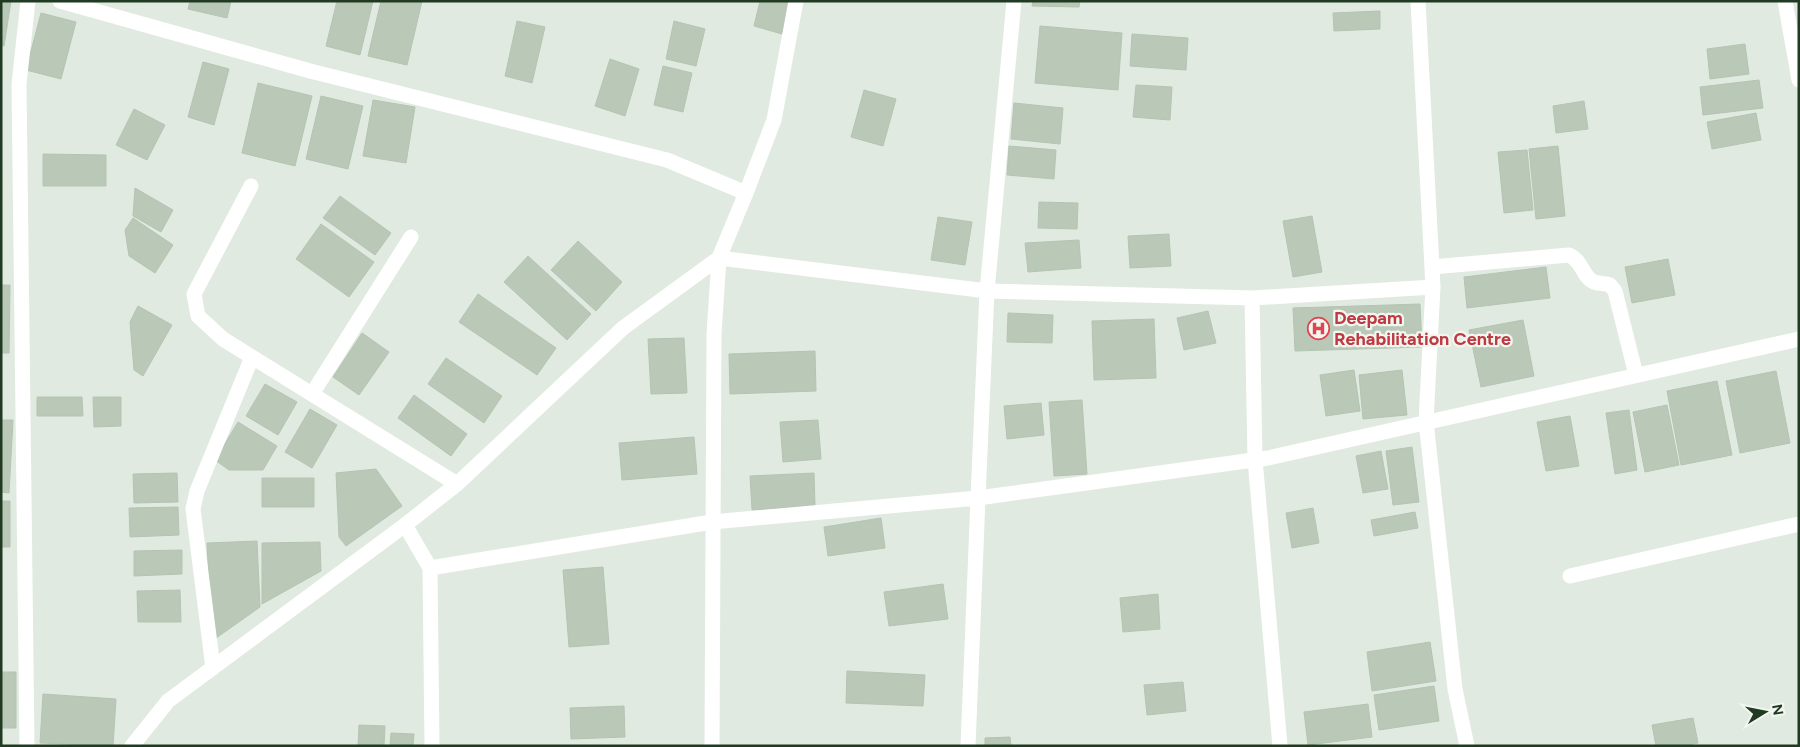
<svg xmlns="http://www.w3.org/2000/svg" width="1800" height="747" font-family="Figtree,sans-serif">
	<rect width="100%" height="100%" fill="#e1eae0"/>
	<!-- building -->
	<path fill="#bac8b8" stroke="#b4c4b2" d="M1,1H11L4,46L1,45Z
		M190,1H231L227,18L188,9Z
		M337,1H373L360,55L326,46Z
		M381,1H422L407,65L368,56Z
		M760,1H790L782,34L754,26Z
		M1033,1H1080L1079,7L1032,6Z
		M1380,11V29L1334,31L1333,13Z
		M41,13L76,22L61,79L26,70Z
		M517,21L545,27L532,83L505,76Z
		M674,21L705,29L696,66L666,59Z
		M1040,26L1122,33L1118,90L1035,83Z
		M1132,34L1188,38L1186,70L1130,66Z
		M1745,44L1749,74L1710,79L1707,49Z
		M610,59L639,69L625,116L595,106Z
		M203,62L229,69L214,125L188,117Z
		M663,66L692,73L683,112L654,105Z
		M1759,80L1763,108L1703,115L1700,87Z
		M258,83L312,96L295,166L242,153Z
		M1136,85L1172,87L1170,120L1133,117Z
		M864,90L896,99L883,146L851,137Z
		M321,96L363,106L348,169L306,159Z
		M373,100L415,107L406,163L363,156Z
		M1584,101L1588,129L1556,133L1553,106Z
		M1014,103L1063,108L1060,144L1011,139Z
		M134,109L165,125L147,160L116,145Z
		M1756,113L1761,140L1712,149L1707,122Z
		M1009,146L1056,150L1054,179L1007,175Z
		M1558,146L1565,216L1536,219L1529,149Z
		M1527,150L1533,210L1504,213L1498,152Z
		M43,154L106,155V186H43Z
		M135,188L173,210L161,232L133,216Z
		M340,196L391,233L375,255L323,218Z
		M1039,202L1078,203L1077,229L1038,228Z
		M1312,216L1322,272L1293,277L1283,221Z
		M938,217L972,222L965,265L931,260Z
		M133,218L173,245L155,273L129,256L125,230Z
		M321,224L374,262L349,297L296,259Z
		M1169,234L1171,266L1130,268L1128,236Z
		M1079,240L1081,268L1028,272L1025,243Z
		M578,241L622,282L596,311L551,270Z
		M528,256L591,314L567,340L504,282Z
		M1668,259L1675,295L1632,303L1625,267Z
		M1546,267L1550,298L1467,308L1464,277Z
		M1,285H10L9,353H1Z
		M478,294L556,348L537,375L459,322Z
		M1420,304L1422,347L1295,351L1293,308Z
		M138,306L172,325L143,376L134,370L130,322Z
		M1208,311L1216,343L1184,350L1177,318Z
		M1008,313L1053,315L1052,343L1007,342Z
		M1154,319L1156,378L1094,380L1092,321Z
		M1523,320L1534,376L1481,387L1469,330Z
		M362,333L389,352L359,395L333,377Z
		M684,338L687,393L651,394L648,339Z
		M815,351L816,391L730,394L729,354Z
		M446,358L502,396L484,423L428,384Z
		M1354,370L1360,411L1326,416L1320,375Z
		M1402,370L1407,415L1363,419L1359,375Z
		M1776,371L1790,443L1740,453L1726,381Z
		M1717,381L1732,455L1681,465L1667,391Z
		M265,384L297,402L278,435L246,416Z
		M414,395L467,434L451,456L398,418Z
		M37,397H82L83,416H37Z
		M93,397H121V426L94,427Z
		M1082,400L1087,474L1054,476L1049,402Z
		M1041,403L1044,435L1007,439L1004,406Z
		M1667,405L1679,465L1645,472L1633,412Z
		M310,409L337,425L312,468L285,452Z
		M1629,410L1637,470L1615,474L1606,413Z
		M1570,416L1579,466L1546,471L1537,422Z
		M1,420H13L9,493L1,492Z
		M818,420L821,459L783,462L780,422Z
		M238,422L277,446L263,470H229L215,460Z
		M694,437L697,474L622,480L619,443Z
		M1412,447L1419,502L1393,505L1386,451Z
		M1381,451L1388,489L1363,493L1356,456Z
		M376,469L402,506L346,546L339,537L336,473Z
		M177,473L178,502L134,503L133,474Z
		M814,473L815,506L752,510L750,476Z
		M262,478H314V507H262Z
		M1,501H10V547H1Z
		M178,507L179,535L130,537L129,508Z
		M1313,508L1319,543L1292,548L1286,513Z
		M1415,512L1418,528L1374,536L1371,520Z
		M881,518L885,548L828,556L824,527Z
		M257,541L260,607L212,641L207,543Z
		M320,542L321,571L262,604V543Z
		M182,550V574L134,576V551Z
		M603,567L609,644L569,647L563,570Z
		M943,584L948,619L889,626L884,592Z
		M180,590L181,622H138L137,591Z
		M1158,594L1160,629L1123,632L1120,598Z
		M1430,642L1436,681L1372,691L1367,652Z
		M847,671L925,675L923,706L846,703Z
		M1,672H16V728H1Z
		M1183,682L1186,711L1147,715L1144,685Z
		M1434,686L1439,721L1379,730L1374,695Z
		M43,694L116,699L113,746L40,743Z
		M1368,704L1372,737L1308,745L1304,712Z
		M624,706L625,737L571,739L570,708Z
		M1693,718L1698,743L1683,746H1656L1652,725Z
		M359,725L385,726L384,746H358Z
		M391,733L414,734L413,746H390Z
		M1010,737L1011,746H985V738Z"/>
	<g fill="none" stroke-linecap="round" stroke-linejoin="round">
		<!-- minor -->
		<path stroke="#fff" stroke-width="15" d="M60,1L310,71L667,160L746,193L719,258L714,334L712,746
			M1014,1L987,291L978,498L1268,458L1799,339
			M1418,1L1433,287L1426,421L1455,689L1467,746
			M1785,1L1799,80
			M251,186L194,294L198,316L223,339L457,484
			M746,193L774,120L796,1
			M1432,267L1569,255C1583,261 1582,277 1594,282C1599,284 1605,283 1610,285L1615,291L1636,375
			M1252,298L1255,459L1280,746
			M312,394L411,237
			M405,525L430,568L432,746
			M430,568L712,522L978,498L968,746
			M1570,576L1799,524
			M213,668L193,509L197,491L252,357
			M27,746L19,84L28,1
			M132,746L168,701L405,525L457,484L623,328L719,258L987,291L1252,298L1433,287"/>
	</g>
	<!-- icons -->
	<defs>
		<symbol id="hospital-ring" viewBox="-11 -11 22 22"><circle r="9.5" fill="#f1f7f0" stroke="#e0444e" stroke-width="1.5"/><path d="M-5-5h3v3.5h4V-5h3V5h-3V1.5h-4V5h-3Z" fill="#e0444e"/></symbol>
	</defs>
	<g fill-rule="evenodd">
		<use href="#hospital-ring" x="1306" y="316" width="25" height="25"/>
	</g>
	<g text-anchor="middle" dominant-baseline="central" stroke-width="4.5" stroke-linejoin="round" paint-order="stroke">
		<!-- health labels -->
		<g font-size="18" font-weight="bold" fill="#be3a42" stroke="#f1f7f0" text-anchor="start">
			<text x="1334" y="318">Deepam<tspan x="1334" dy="21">Rehabilitation Centre</tspan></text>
		</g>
	</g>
	<!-- border -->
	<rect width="1800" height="747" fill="none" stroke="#213a22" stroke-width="5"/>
	<!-- north arrow -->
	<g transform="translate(1765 712) rotate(80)" stroke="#f1f7f0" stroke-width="4" paint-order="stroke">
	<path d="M0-4L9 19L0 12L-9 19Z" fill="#213a22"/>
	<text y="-8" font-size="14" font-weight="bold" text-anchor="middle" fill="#213a22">N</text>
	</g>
</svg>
